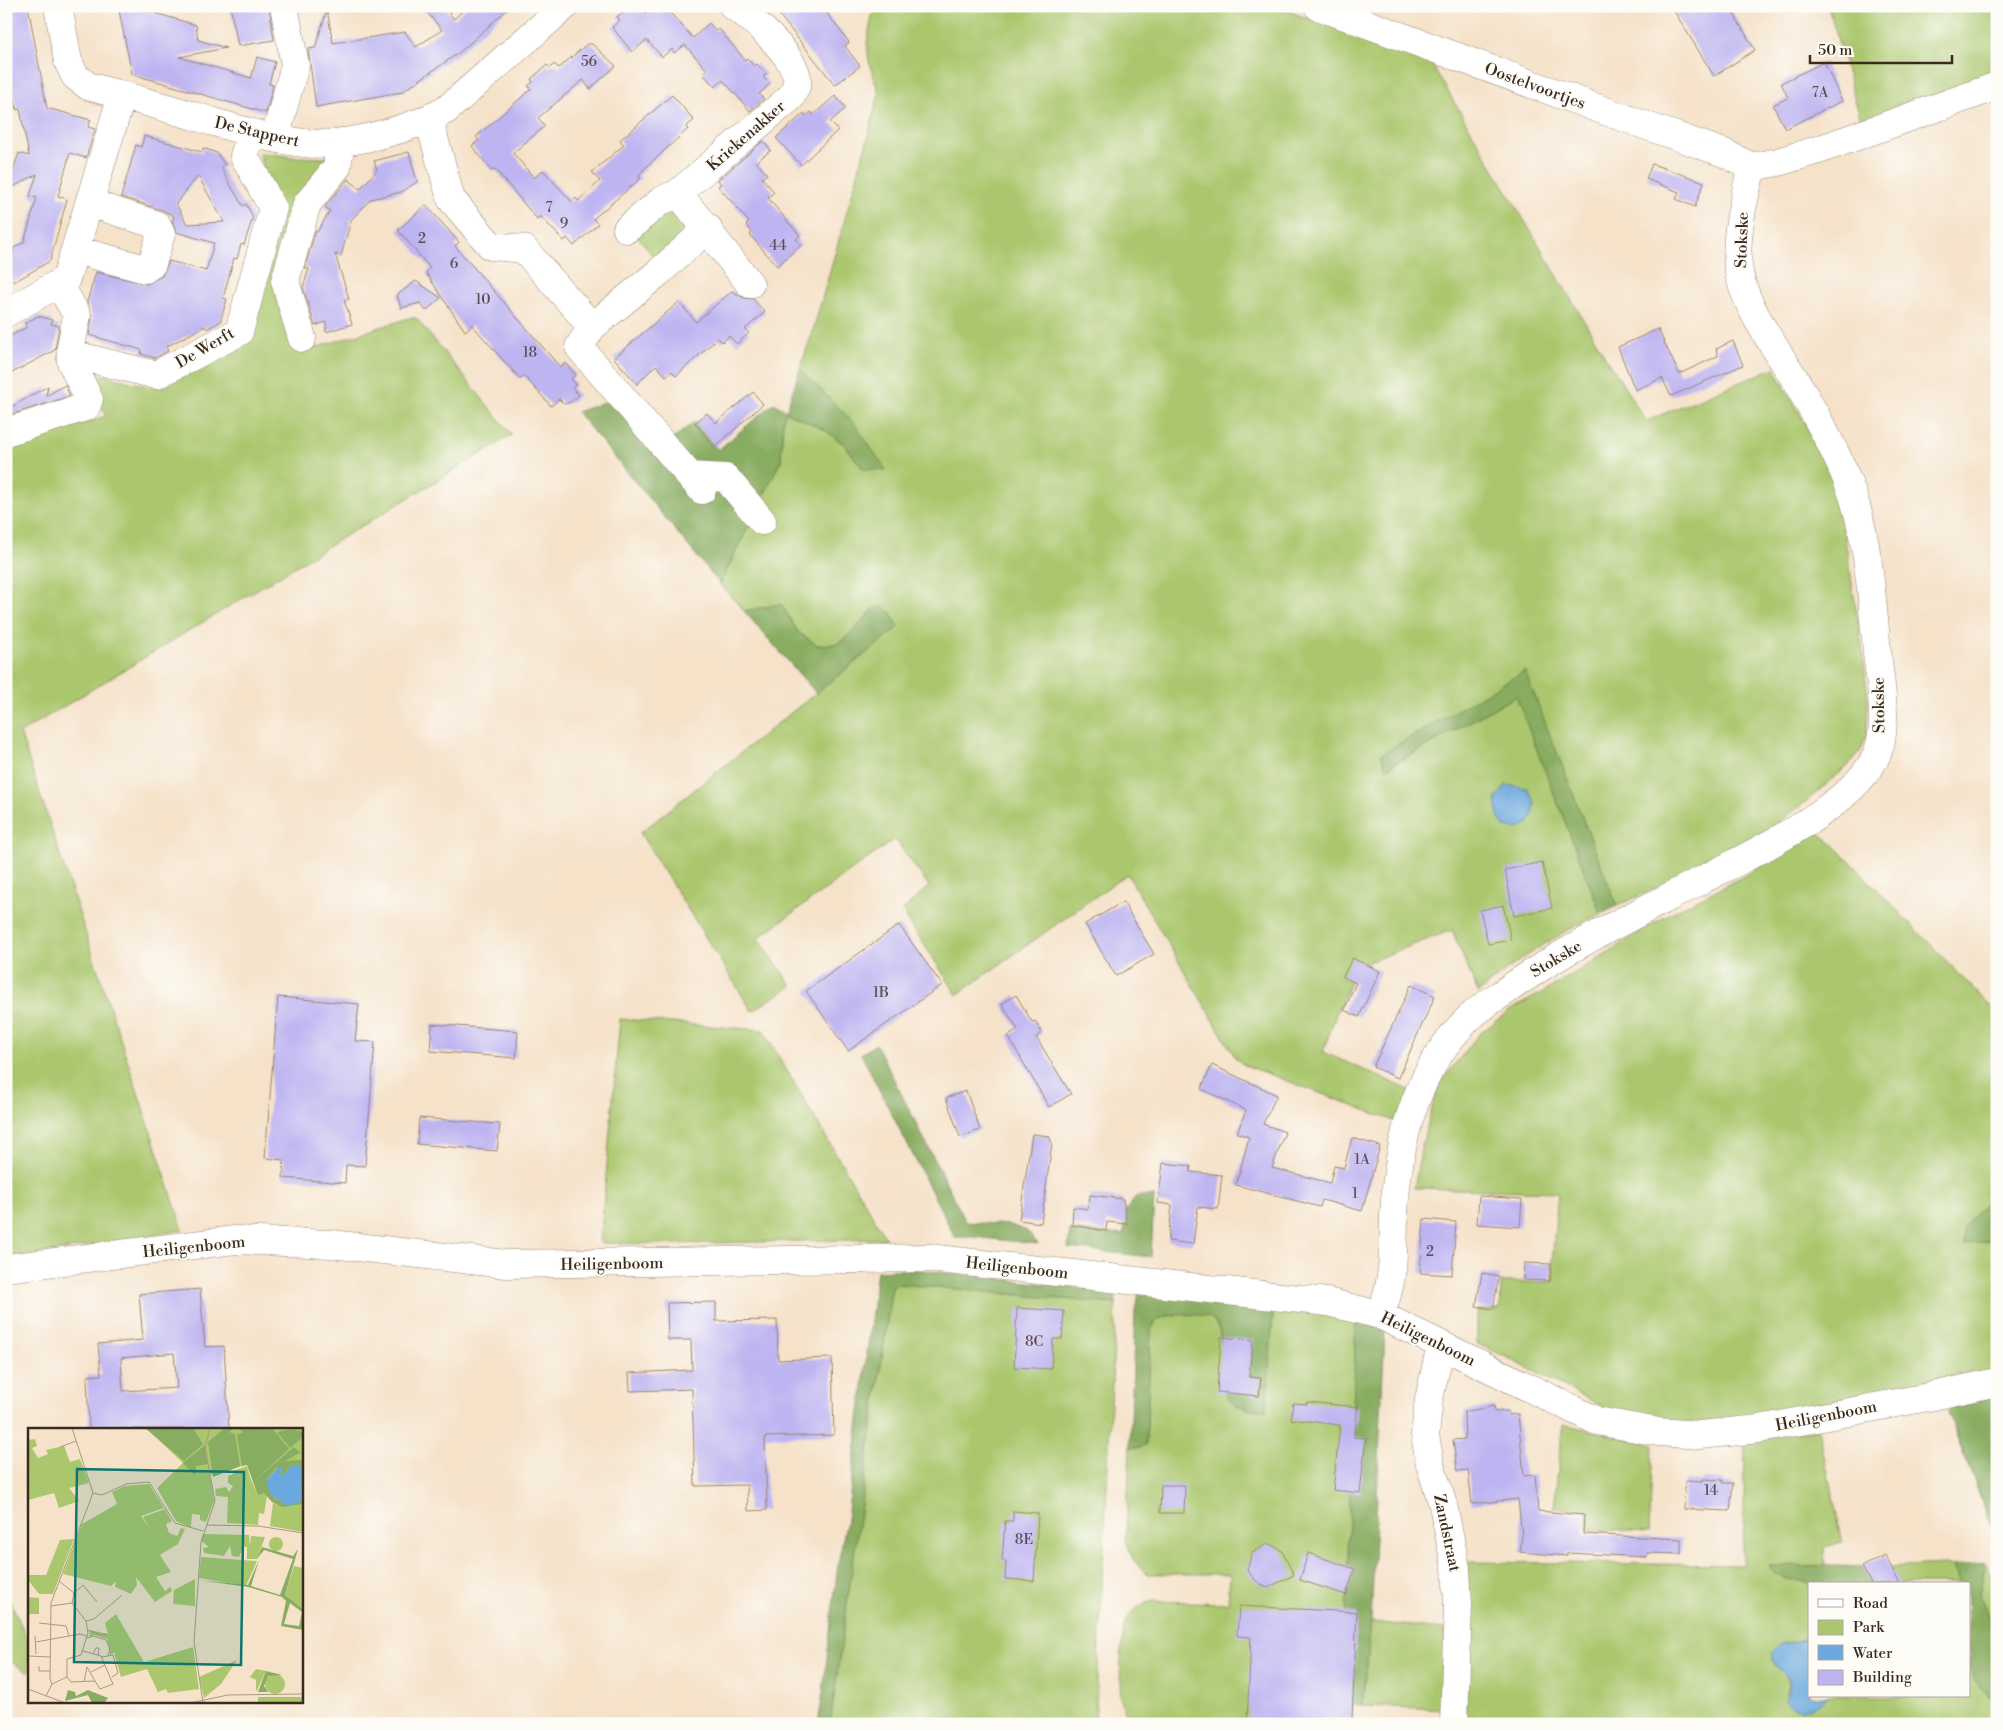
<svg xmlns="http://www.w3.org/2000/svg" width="2003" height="1730" font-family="'Libre Bodoni',serif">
	<rect width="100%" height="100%" fill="#fdfcf7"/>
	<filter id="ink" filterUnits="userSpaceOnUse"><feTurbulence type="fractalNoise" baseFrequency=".02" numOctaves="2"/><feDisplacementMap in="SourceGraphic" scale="10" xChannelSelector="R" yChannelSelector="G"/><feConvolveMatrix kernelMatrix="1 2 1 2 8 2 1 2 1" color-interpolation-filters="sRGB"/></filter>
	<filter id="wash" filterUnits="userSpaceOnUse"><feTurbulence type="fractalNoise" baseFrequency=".0096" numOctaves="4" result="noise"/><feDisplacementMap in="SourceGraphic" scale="20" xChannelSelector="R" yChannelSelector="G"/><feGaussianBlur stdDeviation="1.12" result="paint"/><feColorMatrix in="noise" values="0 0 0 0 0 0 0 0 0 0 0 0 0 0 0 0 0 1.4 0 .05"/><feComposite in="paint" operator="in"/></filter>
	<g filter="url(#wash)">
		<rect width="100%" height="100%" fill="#f5e2c9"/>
		<!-- green -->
		<path fill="#abc76e" stroke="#737846" d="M874,6H1274L1431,63L1603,353L1646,421L1774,368L1824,456L1837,485L1863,654L1868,699L1867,733L1861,750L1849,765L1803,804L1767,831L1704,866L1617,906L1525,672L1387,768L1516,696L1601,914C1559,932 1512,964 1478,993L1452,930L1358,966L1337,1011L1323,1052L1414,1092L1405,1125L1242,1064L1235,1057L1127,874L957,995L902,911L929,886L895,839L758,938L792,986L752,1011L640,833L899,627L873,609L855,629L837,644L817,645L798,632L781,604L744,611L720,584L781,460L783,419L786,411L825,430L846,446L863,469L854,423L800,369L814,327L866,145L879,93L869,62L867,42Z
			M1828,6H1997V73L1862,124Z
			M266,153L291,157L331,158L300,209L292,331L297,352L310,347H318L409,318H416L512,435L20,733L183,1230L51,1252L6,1258V448L106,416L86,372L95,373L150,387H164L243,343L282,210L261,161L260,154Z
			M678,204L694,221L658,262L635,233Z
			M1815,830L1834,845L1997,1013V1540L1953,1427L1973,1401L1971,1372L1757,1416L1700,1423H1661L1604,1407L1490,1349L1477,1344V1310H1500L1501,1282H1553L1552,1264L1558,1192L1414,1188L1422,1145L1438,1086L1478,1035L1509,1011L1547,990L1671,913L1744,876L1785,852Z
			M620,1019L763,1030L886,1239L670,1244L600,1243Z
			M899,1284L1116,1304L1095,1724H830L892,1286Z
			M1274,1301L1356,1319L1343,1724H1138C1130,1719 1124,1713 1122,1703C1118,1691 1121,1628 1128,1618C1133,1609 1143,1604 1153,1601L1228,1603L1230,1574H1148L1133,1560L1126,1540L1130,1447H1140L1146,1444L1151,1330C1152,1326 1154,1322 1157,1320C1164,1314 1203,1312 1211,1318C1219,1324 1221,1338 1222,1347L1266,1411Z
			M1563,1424L1653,1445L1649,1532L1587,1529L1588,1511L1554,1507Z
			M1818,1429L1843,1543L1824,1547L1825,1566L1770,1565L1818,1584H1809V1638L1781,1645L1772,1660C1783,1676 1794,1674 1786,1696L1801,1710L1820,1702L1827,1696H1969V1658C1975,1680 1981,1690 1997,1706V1724H1465L1468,1562L1743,1565L1745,1443Z
			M1986,1563L1997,1589V1637L1979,1593Z
			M1945,1564L1953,1566L1958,1584H1889L1886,1567Z
			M6,1592L29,1642V1673L6,1658Z
			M1371,1622L1444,1629L1446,1709L1363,1706Z"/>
		<!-- forest -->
		<path fill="#88ac61" stroke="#626b40" d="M800,369L854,423L886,470L863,469L846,446L825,430L786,412L783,419L781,460L759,505L690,466L669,442L695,421L718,450L774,403L786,411Z
			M611,400L719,486L750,523L720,584L577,412Z
			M781,604L798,632L817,645C823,645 830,645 836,644C854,638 863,613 881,606L890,612L899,627L816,693L744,611Z
			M1525,671L1617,906L1601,914L1516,696L1386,768L1381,754Z
			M876,1044L966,1222L1010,1225L1027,1231L1038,1244L974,1237H955L861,1054Z
			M1997,1190V1239L1964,1245L1963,1227Z
			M1137,1196H1154L1151,1257L1068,1248L1070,1230L1124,1235L1126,1210Z
			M913,1269L1115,1292L1116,1304L923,1286L899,1284L892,1286L830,1724H818L823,1692L838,1564L847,1519L877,1271Z
			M1139,1294L1274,1301L1266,1411C1253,1409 1235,1409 1227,1397C1213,1379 1233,1322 1206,1316C1196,1314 1185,1315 1175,1315C1162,1315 1156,1319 1151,1330L1146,1445L1140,1447H1130L1135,1310Z
			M1356,1319L1385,1331L1371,1622L1363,1706L1343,1705Z
			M1997,1396V1538L1987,1518V1511L1948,1413L1952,1403Z
			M1986,1563L1979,1593L1997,1637V1706C1989,1698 1981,1689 1975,1678C1964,1659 1969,1607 1969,1584H1958L1953,1566Z
			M1769,1565L1886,1567L1889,1584H1818L1787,1579L1774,1572Z"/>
		<!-- water -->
		<path fill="#6ba8dd" stroke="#53697e" d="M1506,785L1528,788L1535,802L1534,813L1528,824L1518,829L1504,827L1498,817L1496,799Z
			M1809,1638V1696H1827C1814,1708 1798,1716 1785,1701C1786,1695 1792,1685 1789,1679C1786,1672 1777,1669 1773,1662C1764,1645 1799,1641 1809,1638Z"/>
		<g id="blocks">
			<!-- building -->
			<path fill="#bdb4f1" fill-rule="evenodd" d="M6,6H28L47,108L91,120L88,127L95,129L86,158L70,153L58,196L67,199L50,261L14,282L12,279L6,282V257L14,252L12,249L24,242L37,198L30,196L37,174L6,191L19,153L29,156L20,109L17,110L6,52Z
				M118,6H141V9L196,25L198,40L226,48L179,57L251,78L257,57L275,62L269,84L273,85L266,113L132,74Z
				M230,6H269L274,40L238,46Z
				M422,6H444L454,19L468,6H511L460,52L402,92L316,107L308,49L315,48L327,10L333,43L405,32L416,47L442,30Z
				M630,6H640L648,14L657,6H664L693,38L709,23L716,31L719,29L745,60L747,58L754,66L757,64L766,74L763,77L770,84L759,94L764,99L750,111L723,80L715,87L703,74L707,70L685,45L674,53L672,49L662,57L647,40L632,52L612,27L620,20L617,17Z
				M772,6H821L849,42L845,46L860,66L835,85Z
				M1671,6H1729L1755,50L1714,76Z
				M587,44H592L616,66L590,89L583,80L538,118L545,126L513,153L534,178L543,170L572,202L576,198L578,201L600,181L592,172L624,145L620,140L672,95L694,120L686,127L688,129L645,168L638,176L641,178L593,219L598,224L574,246L567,238L564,241L540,216L537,219L495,169L492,171L472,146L479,140L476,137L531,89L528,86L533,82L531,79L547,65L550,68L554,64L559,68Z
				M1824,62L1842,101L1785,129L1773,105L1788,98L1781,83Z
				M835,96L846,108L830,122L838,130L801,165L776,138L804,113L806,116L811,112L813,115Z
				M144,136L202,152L203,148L217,153L225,165L221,167L228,181L243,206L246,204L253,217L244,245L241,244L237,259L234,258L223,298L227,299L220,322L207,329L205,326L166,347L168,351L155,358L141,354L142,350L89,335L92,317L87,302L96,272L147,284L162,276L169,261L206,271L214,243L176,232L172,221L174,216L162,210L121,197L136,145L141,147ZM198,176L224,222L187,224L176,204Z
				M763,141L771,150L756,162L767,174L762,178L774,192L768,198L800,236L796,239L801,245L777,266L750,235L752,232L746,225L749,222L718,186L721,184L718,180Z
				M409,152L417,182L401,192L371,199L351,220L341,256L335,254L349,299L344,300L352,324L326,332V322L315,326L303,287L309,269L305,268L315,232H317L330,211L325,207L348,179L360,189L377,170L374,161Z
				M1652,164L1704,182L1695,207L1676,199L1679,192L1646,179Z
				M426,205L459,242L455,246L560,367L565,363L576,375L571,379L576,384L572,388L579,395L571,402L564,404L559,399L551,406L524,376L520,379L472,325L465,331L426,273L430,268L398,230Z
				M416,281L441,298L426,311L420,303L401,308L397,295Z
				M732,291L744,298L753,299L765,312L745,329L749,333L737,344L729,336L722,342L718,338L676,376L672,371L666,376L656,365L637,384L614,358L679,302L696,322Z
				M38,316L52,320L51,324L59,326L55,350L6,376V338L27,327L25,323Z
				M1658,329L1679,374L1718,356L1716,349L1733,341L1743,365L1671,396L1662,378L1635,390L1618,347Z
				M65,385L70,396L6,416V410L48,386L46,396Z
				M753,392L763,404L715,447L695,423L707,413L716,423Z
				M1542,862L1552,908L1514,916L1505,870Z
				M1123,902L1154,954L1116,976L1085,924Z
				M1503,905L1511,940L1488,944L1480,910Z
				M899,925L942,985L848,1051L806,991Z
				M1352,958L1380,971L1359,1017L1344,1010L1356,983L1343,977Z
				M1411,985L1435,996L1398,1078L1373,1067Z
				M1016,995L1032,1022L1035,1021L1042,1033L1036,1037L1071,1094L1049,1107L1008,1036L1018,1030L1002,1004Z
				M278,997L359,1004L355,1041L375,1042L365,1166L346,1165L345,1183L283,1178L284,1160L265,1158Z
				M432,1024L518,1031L516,1058L430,1051Z
				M1212,1065L1277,1095L1263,1124L1285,1132L1272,1168L1330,1183L1334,1166L1344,1168L1352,1138L1380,1146L1362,1211L1322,1200L1320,1207L1236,1185L1249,1137L1237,1133L1246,1110L1201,1089Z
				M966,1091L980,1130L960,1137L946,1098Z
				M419,1118L500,1124L497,1151L417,1144Z
				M1032,1134L1049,1136L1052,1143L1041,1223L1019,1220Z
				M1163,1163L1191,1166L1190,1172L1222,1175L1218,1209L1198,1207L1193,1244L1168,1241L1172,1205L1158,1203Z
				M1090,1195L1123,1199L1127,1224L1107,1222L1106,1231L1072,1225L1073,1207L1088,1209Z
				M1479,1196L1522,1199L1520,1227L1477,1224Z
				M1424,1219L1456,1222L1452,1275L1420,1273Z
				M1524,1263L1551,1264L1550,1281L1523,1280Z
				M1482,1273L1499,1276L1493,1309L1476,1306Z
				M200,1289L205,1347L224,1346L229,1429H89L87,1376L101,1375L98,1344L143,1340L139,1294ZM174,1353L177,1388L123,1391L121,1358Z
				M716,1302V1321L777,1320L778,1360L832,1358L834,1435L765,1437L767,1510L748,1511L747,1485L695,1486L692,1389L630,1391L629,1373L692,1370L691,1340H668L667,1303Z
				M1017,1308L1064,1311L1062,1339H1053L1051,1369L1014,1367Z
				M1221,1337L1253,1340L1249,1377L1261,1378L1259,1396L1217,1392Z
				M1307,1402L1358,1407L1354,1437L1366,1438L1360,1493L1333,1490L1340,1425L1291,1419L1293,1403L1307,1404Z
				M1494,1406L1495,1412L1508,1411V1415L1518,1414L1524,1476L1535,1475L1538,1511L1584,1515L1583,1534L1681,1539V1554L1647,1553V1557L1567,1553V1556L1520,1552L1522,1536L1518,1499L1472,1504L1468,1470L1457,1471L1453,1440L1465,1439L1464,1412Z
				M1703,1479L1723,1480V1483H1733L1730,1511L1684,1509L1685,1481L1703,1482Z
				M1161,1485H1185L1184,1513H1160Z
				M1013,1511L1038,1513L1034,1581L1005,1579L1006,1561H1002L1005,1521H1013Z
				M1267,1544L1272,1545L1282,1551L1294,1575L1267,1588L1255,1580L1247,1570L1252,1553Z
				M1308,1553L1355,1569L1346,1595L1300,1580Z
				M1885,1555L1900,1584H1871L1862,1567Z
				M1239,1606L1357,1612L1352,1719L1331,1718L1330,1724H1247L1251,1637L1237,1636Z"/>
		</g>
	</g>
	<g filter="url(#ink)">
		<use href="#blocks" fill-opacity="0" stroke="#988674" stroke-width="1"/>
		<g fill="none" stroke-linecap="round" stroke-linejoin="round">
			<defs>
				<path id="minor" d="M58,6L68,61L75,76L88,86C124,96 161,106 197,117C232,127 267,139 304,143C343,148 412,129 446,110L565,6
					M1318,6L1630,120L1724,153L1752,167
					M429,120L451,199L491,246L524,249L592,327L579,347L702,490
					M275,138L295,65L284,6
					M678,193L750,284
					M627,229L661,201L678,193L791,97C793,93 796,87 797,83C801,61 751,16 733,6
					M76,250L145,269L152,264L161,234L157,225L90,203
					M59,284L77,315L71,347V354L156,375L239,332L273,208L244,156L251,133
					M6,313L66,279L122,95
					M592,327L658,273L708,228
					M302,338L285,281L307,204L337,167L341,142
					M6,432L86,407L89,399L71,362V354
					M689,476L726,478L762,521
					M6,1268L235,1240L331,1244L506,1264L929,1258L1327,1302L1380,1315L1597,1421L1659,1432L1700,1435L1759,1429L1928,1397L1997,1382
					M1380,1315C1395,1279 1393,1254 1394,1216C1397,1145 1414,1072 1467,1020C1479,1008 1494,999 1507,990C1566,948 1631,917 1694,884C1745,857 1866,803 1880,745C1887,715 1880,682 1877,652C1872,600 1869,545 1853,496C1840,458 1819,421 1799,386C1779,352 1742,305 1738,266C1735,233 1744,198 1752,167L1778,162L1821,149L1997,86
					M1441,1345L1429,1399L1425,1435L1430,1464L1443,1505L1456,1568L1458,1604L1454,1724"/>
			</defs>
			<!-- minor casing -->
			<use href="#minor" stroke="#988674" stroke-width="29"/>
			<!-- minor -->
			<use href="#minor" stroke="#fff" stroke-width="28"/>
		</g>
	</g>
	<g text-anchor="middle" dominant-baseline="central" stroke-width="4" stroke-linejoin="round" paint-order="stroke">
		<!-- number labels -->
		<g font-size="14" fill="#5c4c53">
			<text x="589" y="62">56</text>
			<text x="1820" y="93">7A</text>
			<text x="549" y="208">7</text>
			<text x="564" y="224">9</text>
			<text x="422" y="239">2</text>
			<text x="778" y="246">44</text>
			<text x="454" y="264">6</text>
			<text x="483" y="300">10</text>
			<text x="530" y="353">18</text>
			<text x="881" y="993">1B</text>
			<text x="1362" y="1160">1A</text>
			<text x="1355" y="1194">1</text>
			<text x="1430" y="1252">2</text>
			<text x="1034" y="1342">8C</text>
			<text x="1711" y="1491">14</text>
			<text x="1024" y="1540">8E</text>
		</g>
		<!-- street labels -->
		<g font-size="16" fill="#3b2a1e" stroke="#fdfcf7">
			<text transform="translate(1535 86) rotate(20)">Oostelvoortjes</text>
			<text transform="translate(257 132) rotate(13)">De Stappert</text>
			<text transform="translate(746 136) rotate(-41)">Kriekenakker</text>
			<text transform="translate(1742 240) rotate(-88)">Stokske</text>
			<text transform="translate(205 348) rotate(-30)">De Werft</text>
			<text transform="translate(1879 705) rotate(-91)">Stokske</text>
			<text transform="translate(1556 959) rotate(-31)">Stokske</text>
			<text transform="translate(194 1247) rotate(-6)">Heiligenboom</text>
			<text transform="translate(612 1264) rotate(-1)">Heiligenboom</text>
			<text transform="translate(1017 1268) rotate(6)">Heiligenboom</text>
			<text transform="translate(1428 1339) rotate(26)">Heiligenboom</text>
			<text transform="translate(1826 1416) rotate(-11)">Heiligenboom</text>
			<text transform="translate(1447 1533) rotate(78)">Zandstraat</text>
		</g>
	</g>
	<!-- overview -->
	<g transform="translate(28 1428)">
		<rect width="275" height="275" fill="#f5e2c9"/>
		<path d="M118,0H275V104L242,98L245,75L252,78L236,65L239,68L236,86L231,85L230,97L199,95L200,69L188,68L187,61L198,59L201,64L205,58L200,55V48L214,42L200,45L219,38L222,49L230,67L219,36L187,48L182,46L186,73L178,94L172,92V87L164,86L163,100L148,93L129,60L155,35ZM7,11L9,18L4,20L10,30L20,26L18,22L36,18L42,34L52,31L61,55L41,60L51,73L31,80L26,65L0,72V12ZM121,56L136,80L113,88L122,101L115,89L137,81L144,93L138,96L141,105L149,108L153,100L157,101L150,116L132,127L143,144L128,149L137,163L142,159L144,163L127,174L108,149L109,157L103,166L87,159L88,153L83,158L35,146L54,96L89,76L84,64L96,58ZM175,106L221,107L222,117L223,108L237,109L229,131H219V119H215L211,129L204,128L202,118L196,128L176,125L175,120L181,119L173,113ZM241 116a7 7 0 1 1 14 0a7 7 0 1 1-14 0ZM46,111L25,166H11L0,152V147H18L32,112ZM173,129L229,133L218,158L171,150ZM266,138L275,140V185V181L257,167ZM167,151V178L145,176L146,162ZM0,169L11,170V186H0ZM88,186L116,234L165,219L171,261L140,265L138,261L130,264L119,241L93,249L86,225L82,227L79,211L66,207L61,210L62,202L80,206L77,195ZM209,232L193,256L176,270L171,249ZM228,241L238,243L228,264V252L222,249ZM237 256a10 10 0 1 1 20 0a10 10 0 1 1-20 0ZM230,269H275V275H230Z" fill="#abc76e"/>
		<path d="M117,0H165L175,16L156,33ZM197,0H207L201,4L207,6L212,38L185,49L180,14ZM210,0H244L261,21L226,53L266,19L271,24L275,23L257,33L275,32V39L265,37L254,48L253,40H248L239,51L243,67L248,71L262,77L275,72L274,76L254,79L244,74L236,65L230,67L219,37L214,38L209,7L215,4ZM263,1L275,4V9L262,20L249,4ZM177,17L180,36L168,38L167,47L155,35ZM234,119L265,128L270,121L257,167L275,181V202L253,198L258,173L254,169L220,159L170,152L220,157L231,132L223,158L252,167L265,131L236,122L229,131ZM262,175L274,184L271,198L256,196ZM238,243L254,247L240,248L236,258L240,264H230ZM40,262L47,264L48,268L60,262L80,270L76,275H64L60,267L37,273Z" fill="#88ac61" fill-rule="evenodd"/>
		<path d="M252,37L254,48L265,37L275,39L273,73L260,78L243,67L238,53Z" fill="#6ba8dd"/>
		<path fill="none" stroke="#ab9885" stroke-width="1" d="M44,0L65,65L74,67L98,56L121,54L147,95L175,103M32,19L48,13M178,97L230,98L275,105M46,165L55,157L69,174M23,178L44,175M58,193L66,191L94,167M11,195L38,198L41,208M60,202L73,207L79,206M7,208L8,226M59,210L66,208L78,212L82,220L80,228L73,229M8,214L52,206L59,208M65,226L68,220H71L70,227M0,228L22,229M80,228L85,227L90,245L84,249M11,238V243H22M63,244L77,237M39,249L43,254L67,253L72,261L85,256L73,228L55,223M56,254L59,239L67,253M24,256L39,249V231L53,227L60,205L58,193L44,175L46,165L31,153M0,261L37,275M18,268L24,256L22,251L23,175L65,65M162,275L200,267L275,266M175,275L166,214L173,114L187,73L177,20L182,0"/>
		<path fill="#0f766e" fill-opacity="0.15" stroke="#0f766e" stroke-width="2.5" d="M49,41L216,44L213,237L46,234Z"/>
		<rect width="275" height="275" fill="none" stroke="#3b2a1e" stroke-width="2.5"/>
	</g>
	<!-- margin -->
	<rect width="2003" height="1730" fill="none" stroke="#fdfcf7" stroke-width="25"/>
	<!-- legend -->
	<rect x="1808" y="1582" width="162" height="115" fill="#fdfcf7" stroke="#afa8a0"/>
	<rect x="1818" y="1599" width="25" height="8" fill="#ffffff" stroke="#afa8a0"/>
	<text x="1853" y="1608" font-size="15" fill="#3b2a1e">Road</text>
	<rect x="1818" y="1620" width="25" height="15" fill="#abc76e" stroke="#afa8a0"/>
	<text x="1853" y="1632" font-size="15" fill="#3b2a1e">Park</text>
	<rect x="1818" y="1645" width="25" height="15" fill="#6ba8dd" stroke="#afa8a0"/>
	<text x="1853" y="1658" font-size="15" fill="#3b2a1e">Water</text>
	<rect x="1818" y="1670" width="25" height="15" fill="#bdb4f1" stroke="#afa8a0"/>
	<text x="1853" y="1682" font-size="15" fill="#3b2a1e">Building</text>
	<!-- scale -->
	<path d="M1810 55v8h142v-8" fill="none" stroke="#3b2a1e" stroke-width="2.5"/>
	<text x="1818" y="55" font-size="15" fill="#3b2a1e" stroke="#fdfcf7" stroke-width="4" paint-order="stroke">50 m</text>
</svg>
